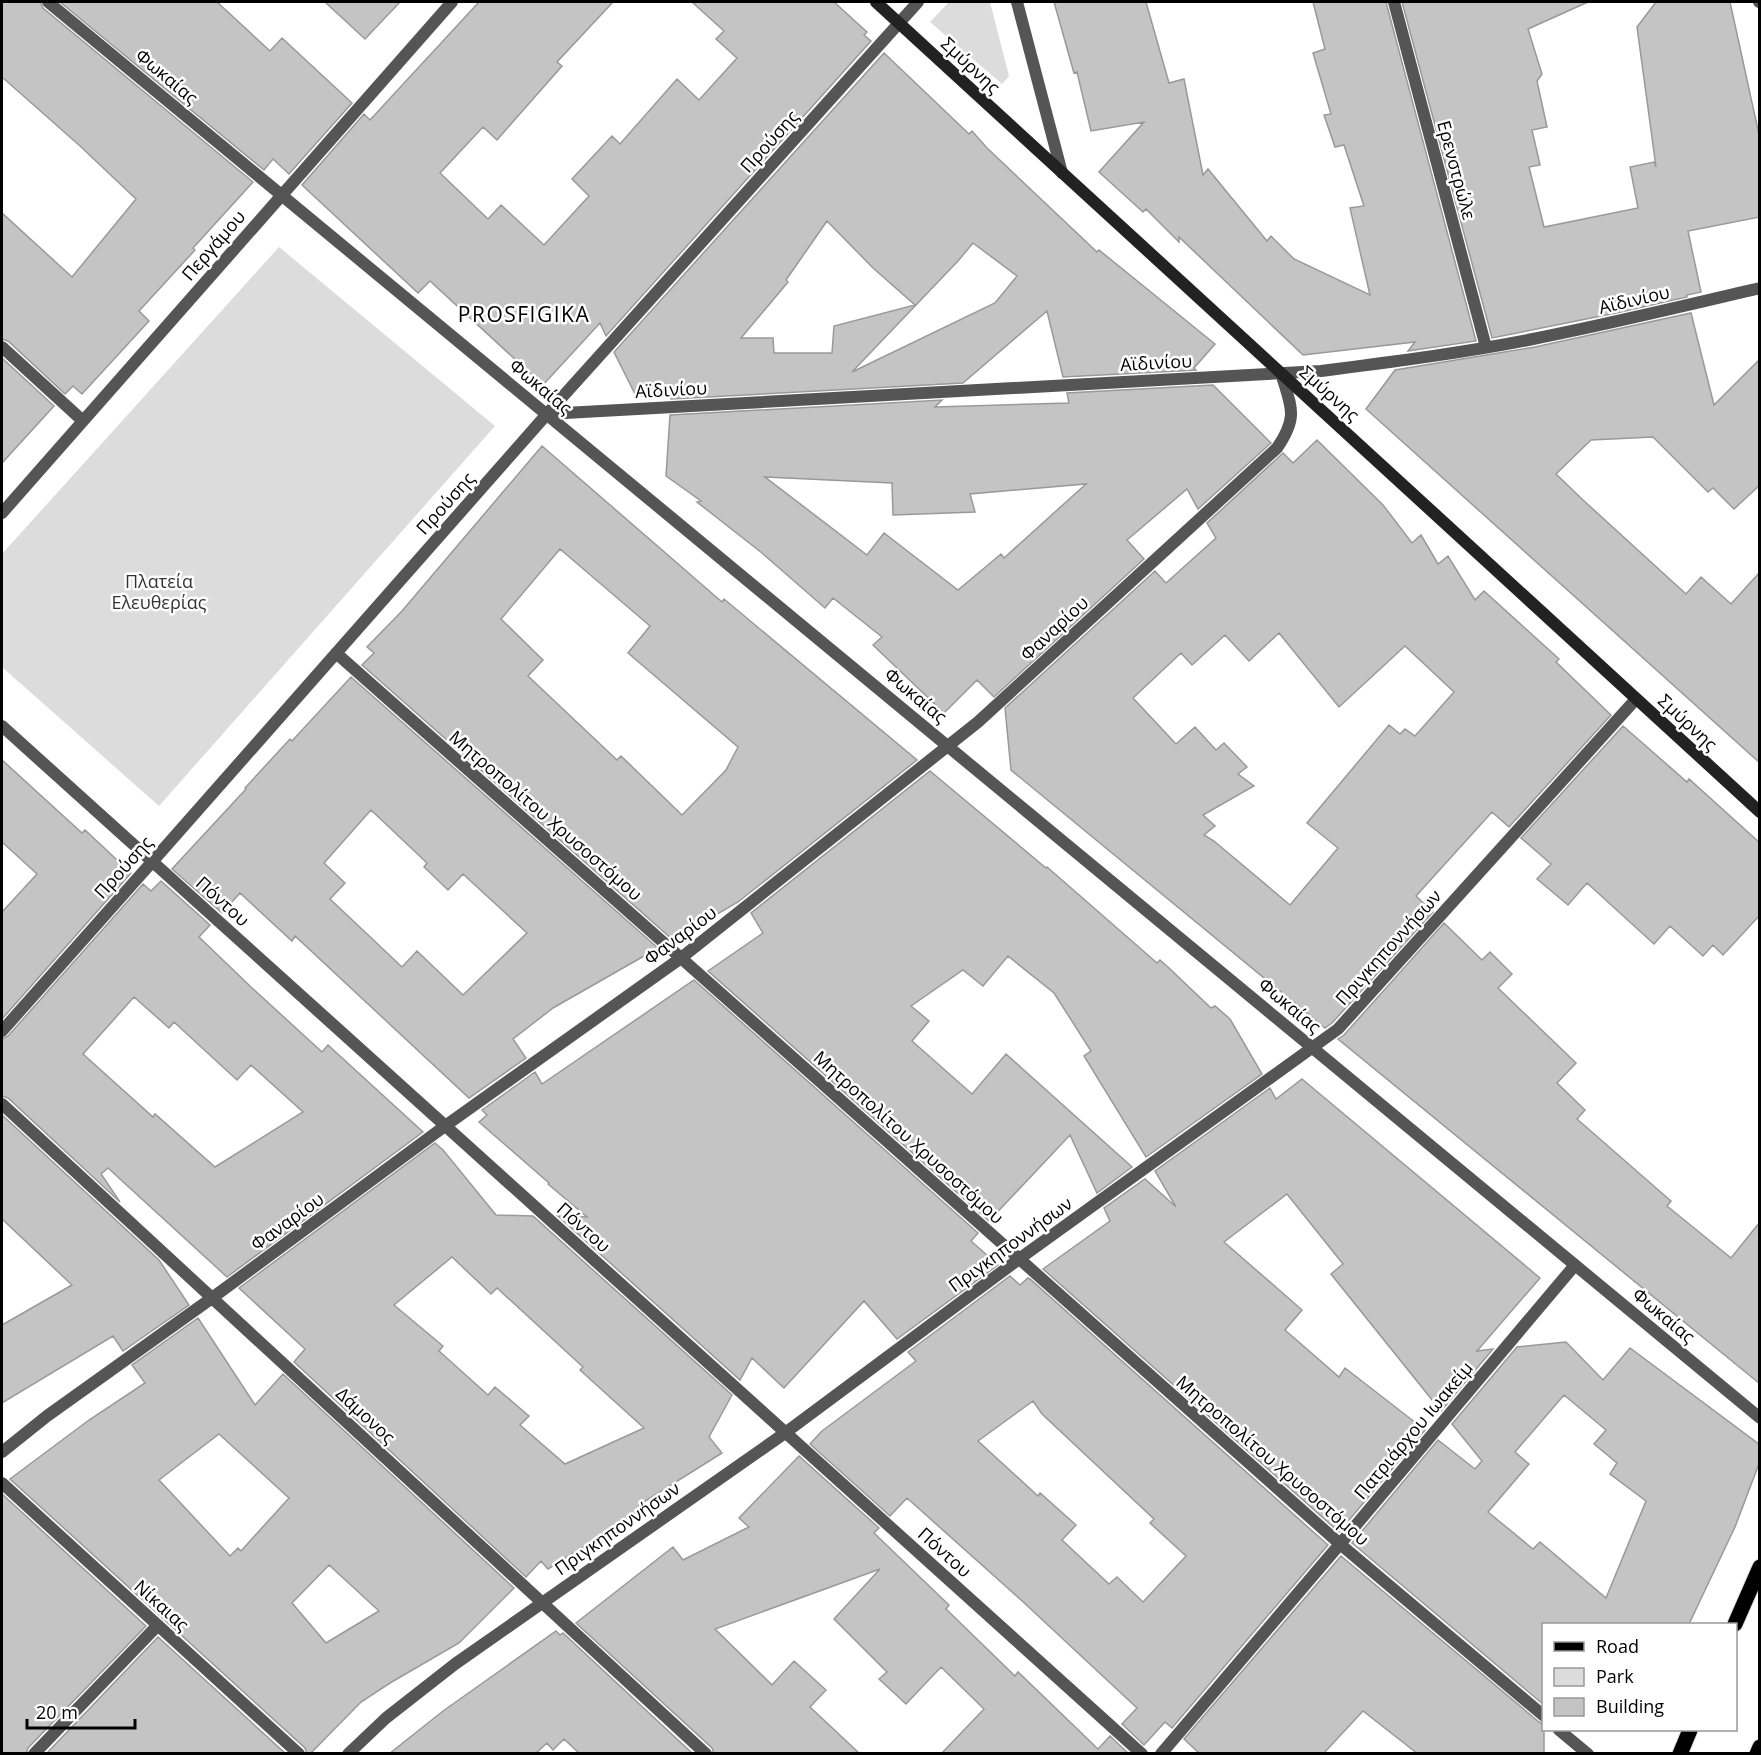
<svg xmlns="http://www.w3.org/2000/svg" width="1761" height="1755" font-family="'Open Sans',sans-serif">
	<rect width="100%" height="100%" fill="#fff"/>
	<!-- green -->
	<path fill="#dcdcdc" d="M949,2H990L1009,76L1002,84L930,22Z
		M279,247L495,426L159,806L2,667V554Z"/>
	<!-- building -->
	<path fill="#c4c4c4" stroke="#999" stroke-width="1.5" fill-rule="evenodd" d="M2,2H40L43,8L253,182L193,248L195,250L139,311L149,321L82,394L73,386L65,394L8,341L2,339V213L72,277L136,199L80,146L2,77Z
		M60,2H217L270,51L282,38L352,103L289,174L273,159L264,170Z
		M325,2H400L365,39Z
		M479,2H613L557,62L562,66L497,140L483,127L440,173L488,219L501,205L544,245L589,196L572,179L612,136L620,144L677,79L699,100L737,58L716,39L724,31L692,2H834L867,32L864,35L871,41L606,336L600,323L543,385L430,281L418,293L302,185L364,114L370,120Z
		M1054,2H1146L1169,83L1184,79L1203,175L1208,169L1267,241L1271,236L1294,259L1370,295L1350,208L1364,206L1344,145L1335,147L1324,115L1331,114L1313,53L1325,49L1313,2H1386L1476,341L1408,351L1415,342L1303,355L1179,237V242L1146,209L1143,212L1099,172L1144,122L1091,131L1077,72L1074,73Z
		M1402,2H1588L1528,29L1542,74L1537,81L1547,127L1532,130L1540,165L1529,167L1544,227L1638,208L1630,167L1654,162L1656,167L1637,27L1656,2H1730L1760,139V217L1688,231L1701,292L1687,295V297L1616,313L1492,338Z
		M884,53L969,134L972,131L987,148L1097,252L1099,250L1215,344L1194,368L1196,370L1063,377L1047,311L963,383L671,399V393L636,396L614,352ZM827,221L873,268L915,305L834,326L832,353H774L773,338H741L788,282L786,280ZM973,243L1017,276L995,303L852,372L958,261Z
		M1691,313L1714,405L1760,359V485L1734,509L1713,488L1708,492L1653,437L1591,440L1556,474L1583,500L1686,594L1701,577L1731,604L1760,572V763L1366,409L1395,370L1535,347Z
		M2,358L54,406L2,463Z
		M1213,385L1271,443L1198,509L1187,489L1127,540L1144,559L994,697L977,680L944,713L873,645L882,637L833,598L825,608L762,553L697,502L701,501L666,476L670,415L942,400L935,407L1069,403L1067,393ZM765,477L892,483L893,515L975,512L970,494L1086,484L1004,558L1001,554L958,590L884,533L867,555Z
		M1317,440L1383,505L1412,543L1421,535L1438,564L1448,556L1475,600L1484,591L1559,659L1556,662L1611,715L1509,827L1492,812L1416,896L1433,912L1332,1023L1325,1028L1011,770L1005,708L1155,571L1166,583L1216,538L1207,523L1283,453L1293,463ZM1279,633L1339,707L1405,646L1454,692L1415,736L1405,729L1400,734L1389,725L1307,823L1338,848L1290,905L1214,841L1204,835L1215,826L1203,815L1254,786L1238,774L1247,767L1224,743L1216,750L1195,727L1176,744L1133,698L1181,653L1192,665L1225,635L1249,661Z
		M542,446L722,602L724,599L917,760L738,902L673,940L362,665L374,653L367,647L402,611ZM560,549L650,626L628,653L738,747L726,770L682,815L621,756L617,760L528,676L543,660L501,619Z
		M351,677L658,948L553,1008L513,1039L526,1058L469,1098L295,936L292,941L240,893L222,913L172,869L246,789L245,788L290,739L292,741ZM371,810L427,863L424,867L448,890L463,874L527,933L463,995L417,951L402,967L330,899L345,883L324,863Z
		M1623,726L1687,782L1689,779L1760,843V915L1723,955L1713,945L1703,956L1670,926L1654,944L1587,883L1568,905L1537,879L1551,864L1521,838Z
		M2,760L82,833L85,830L131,873L2,1019V912L37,874L2,842Z
		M930,771L1046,868L1047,867L1157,963L1160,960L1169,968L1211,1008L1215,1006L1230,1019L1262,1074L1146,1157L1084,1056L1091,1051L1054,993L1008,956L983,986L963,970L911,1006L929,1021L912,1041L972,1094L1006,1054L1132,1167L1097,1193L1070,1135L989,1221L708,971L763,933L751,913Z
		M161,881L210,925L199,937L251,987L322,1052L328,1045L423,1132L227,1277L108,1168L101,1174L120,1202L8,1098L2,1096V1039L8,1036L143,884L151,891ZM134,997L169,1028L174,1022L237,1080L251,1065L303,1112L215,1167L155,1114L153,1117L83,1054Z
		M1444,923L1482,960L1490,952L1512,974L1498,988L1576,1063L1557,1083L1585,1110L1577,1119L1671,1201L1667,1206L1731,1258L1760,1222V1384L1338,1039L1344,1035Z
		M694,980L978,1233L971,1241L998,1265L897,1339L864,1301L784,1388L752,1358L740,1380L558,1216L587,1217L548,1184L549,1183L479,1122L487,1115L482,1110L535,1072L542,1084Z
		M1302,1079L1540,1278L1477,1351L1493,1349L1441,1411L1331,1274L1343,1264L1287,1194L1224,1242L1302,1310L1285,1330L1339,1377L1345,1368L1425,1430L1339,1532L1043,1269L1110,1221L1104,1208L1145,1179L1176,1207L1155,1171L1270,1088L1276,1099Z
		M2,1115L159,1260L189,1305L123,1351L113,1336L2,1403V1325L72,1285L2,1219Z
		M435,1143L443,1150L496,1215L533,1216L732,1395L709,1437L722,1453L639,1505L642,1510L548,1569L541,1561L526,1577L294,1362L305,1349L239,1288ZM452,1257L491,1294L497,1288L583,1367L580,1370L644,1428L565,1464L520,1425L529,1416L495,1387L488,1395L439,1351L443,1346L394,1305Z
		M1010,1276L1020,1285L1028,1278L1030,1279L1328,1545L1172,1728L1165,1722L1144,1745L1122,1724L1137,1708L1020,1599L907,1498L890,1516L810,1444L822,1431L916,1361L908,1352ZM1033,1401L1042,1414L1154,1519L1150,1523L1186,1556L1143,1602L1117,1577L1109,1584L1062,1540L1076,1525L1040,1493L1038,1496L978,1441Z
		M198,1318L255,1405L283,1374L514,1588L459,1643L390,1683L361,1702L310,1754H307L305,1748L10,1479L89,1420L145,1383L132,1365ZM219,1434L289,1498L241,1551L238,1548L230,1556L159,1480ZM329,1565L379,1611L326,1643L292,1603Z
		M1566,1342L1603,1380L1630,1348L1760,1445V1461L1735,1527L1689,1624H1544V1705L1352,1543L1438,1440L1475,1469L1482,1461L1452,1424L1517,1347ZM1564,1395L1606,1430L1594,1444L1617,1463L1610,1474L1646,1501L1606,1598L1540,1542L1533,1549L1488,1512L1529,1464L1515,1452Z
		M799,1456L879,1528L874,1533L949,1605L946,1609L1015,1676L1018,1672L1098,1749L1110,1736L1129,1754H941L984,1709L941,1667L906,1704L879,1679L887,1672L834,1619L880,1569L715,1629L772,1685L794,1661L826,1690L810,1707L860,1754H714L712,1748L576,1623L673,1547L683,1560L749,1527L739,1518Z
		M2,1494L146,1626L28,1748L26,1754H2Z
		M1341,1556L1539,1722L1544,1724V1754H1418L1363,1711L1323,1754H1200L1184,1739Z
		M556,1631L560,1635L563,1633L693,1754H580L564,1739L553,1750L547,1743L535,1754H389L443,1711Z
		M158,1637L286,1754H46Z"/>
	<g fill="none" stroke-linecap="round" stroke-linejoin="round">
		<defs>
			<path id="primary" d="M1735,1624L1760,1567
				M1680,1754L1690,1730
				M1757,1754L1760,1747"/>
		</defs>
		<!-- primary casing -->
		<use href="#primary" stroke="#dbdbdb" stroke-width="17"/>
		<!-- pedestrian -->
		<path stroke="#555" stroke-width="12" d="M2,347L83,421
			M2,513L282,195
			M336,653L681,958
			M152,862L547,414"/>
		<!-- minor -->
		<path stroke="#555" stroke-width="12" d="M1017,2L1062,173
			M1394,2L1486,347
			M282,195L452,2
			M547,414L1321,371C1391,362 1463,353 1533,339C1609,324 1684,306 1760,288
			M681,958L1340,1544L1544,1716
			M2,1104L706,1754
			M2,1452L47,1416L212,1298L445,1126L681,958L978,722L1277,448C1299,416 1291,407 1281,373
			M2,1483L299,1754
			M1559,1730L1588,1754
			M34,1754L158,1625
			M348,1754L386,1718L455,1664L785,1433L1019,1259L1338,1029L1636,699
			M1161,1754L1340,1544L1575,1265"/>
		<!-- tertiary -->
		<path stroke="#555" stroke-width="12" d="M48,2L1760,1418
			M1759,2H1760
			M547,414L918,2
			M2,726L1142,1754
			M2,1031L152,862"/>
		<!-- secondary -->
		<path stroke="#222" stroke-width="12" d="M876,2L1760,812"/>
		<!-- primary -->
		<use href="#primary" stroke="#000" stroke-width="15"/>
	</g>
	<g text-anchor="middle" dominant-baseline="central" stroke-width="5" stroke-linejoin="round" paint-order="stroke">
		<!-- street labels -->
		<g font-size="18" fill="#000" stroke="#fff">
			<text transform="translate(971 65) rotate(43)">Σμύρνης</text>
			<text transform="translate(167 76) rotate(40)">Φωκαίας</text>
			<text transform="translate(769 141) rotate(-48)">Προύσης</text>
			<text transform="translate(1457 170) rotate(75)">Ερενστρώλε</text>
			<text transform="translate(213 245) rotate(-49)">Περγάμου</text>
			<text transform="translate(1634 299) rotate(-13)">Αϊδινίου</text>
			<text transform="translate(1156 362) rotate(-3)">Αϊδινίου</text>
			<text transform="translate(541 386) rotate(40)">Φωκαίας</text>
			<text transform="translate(671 389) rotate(-3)">Αϊδινίου</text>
			<text transform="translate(1330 393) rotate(42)">Σμύρνης</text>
			<text transform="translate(445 503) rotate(-48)">Προύσης</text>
			<text transform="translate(1054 628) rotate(-43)">Φαναρίου</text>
			<text transform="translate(916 695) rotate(40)">Φωκαίας</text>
			<text transform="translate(1688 722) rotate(43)">Σμύρνης</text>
			<text transform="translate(546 815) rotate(41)">Μητροπολίτου Χρυσοστόμου</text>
			<text transform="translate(123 867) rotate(-48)">Προύσης</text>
			<text transform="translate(223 901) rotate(42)">Πόντου</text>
			<text transform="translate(680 935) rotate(-37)">Φαναρίου</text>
			<text transform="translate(1388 947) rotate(-48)">Πριγκηποννήσων</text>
			<text transform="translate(1290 1005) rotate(40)">Φωκαίας</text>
			<text transform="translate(909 1137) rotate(42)">Μητροπολίτου Χρυσοστόμου</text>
			<text transform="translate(287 1221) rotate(-36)">Φαναρίου</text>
			<text transform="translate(584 1227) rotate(42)">Πόντου</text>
			<text transform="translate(1010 1244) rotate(-36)">Πριγκηποννήσων</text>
			<text transform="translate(1664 1315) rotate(40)">Φωκαίας</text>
			<text transform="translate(366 1415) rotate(43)">Δάμονος</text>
			<text transform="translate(1413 1430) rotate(-50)">Πατριάρχου Ιωακείμ</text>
			<text transform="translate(1273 1460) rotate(41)">Μητροπολίτου Χρυσοστόμου</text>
			<text transform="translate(617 1528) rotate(-35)">Πριγκηποννήσων</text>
			<text transform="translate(945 1552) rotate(42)">Πόντου</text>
			<text transform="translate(162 1605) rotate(42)">Νίκαιας</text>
		</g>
		<!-- park labels -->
		<g font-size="18" fill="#333" stroke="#fff">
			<text x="159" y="581">Πλατεία<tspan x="159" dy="21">Ελευθερίας</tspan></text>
		</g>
		<!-- quarter labels -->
		<g font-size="21" letter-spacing="1.5" fill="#000" stroke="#fff">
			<text x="524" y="314">PROSFIGIKA</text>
		</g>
	</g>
	<!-- border -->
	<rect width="1761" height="1755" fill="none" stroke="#000000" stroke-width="6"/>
	<!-- legend -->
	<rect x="1542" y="1623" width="195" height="108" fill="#ffffff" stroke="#999999" stroke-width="1.5"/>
	<rect x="1554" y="1642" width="30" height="9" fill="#000000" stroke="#999999" stroke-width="1.5"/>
	<text x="1596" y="1653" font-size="18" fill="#000000">Road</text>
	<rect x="1554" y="1668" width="30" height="18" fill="#dcdcdc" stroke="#999999" stroke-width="1.5"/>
	<text x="1596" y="1683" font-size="18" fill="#000000">Park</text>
	<rect x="1554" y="1698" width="30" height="18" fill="#c4c4c4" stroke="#999999" stroke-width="1.5"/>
	<text x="1596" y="1713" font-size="18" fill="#000000">Building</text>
	<!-- scale -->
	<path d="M27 1719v9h108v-9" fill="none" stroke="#000000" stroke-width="3"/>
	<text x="36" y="1719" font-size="18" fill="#000000" stroke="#ffffff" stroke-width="4.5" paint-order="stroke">20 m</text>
</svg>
